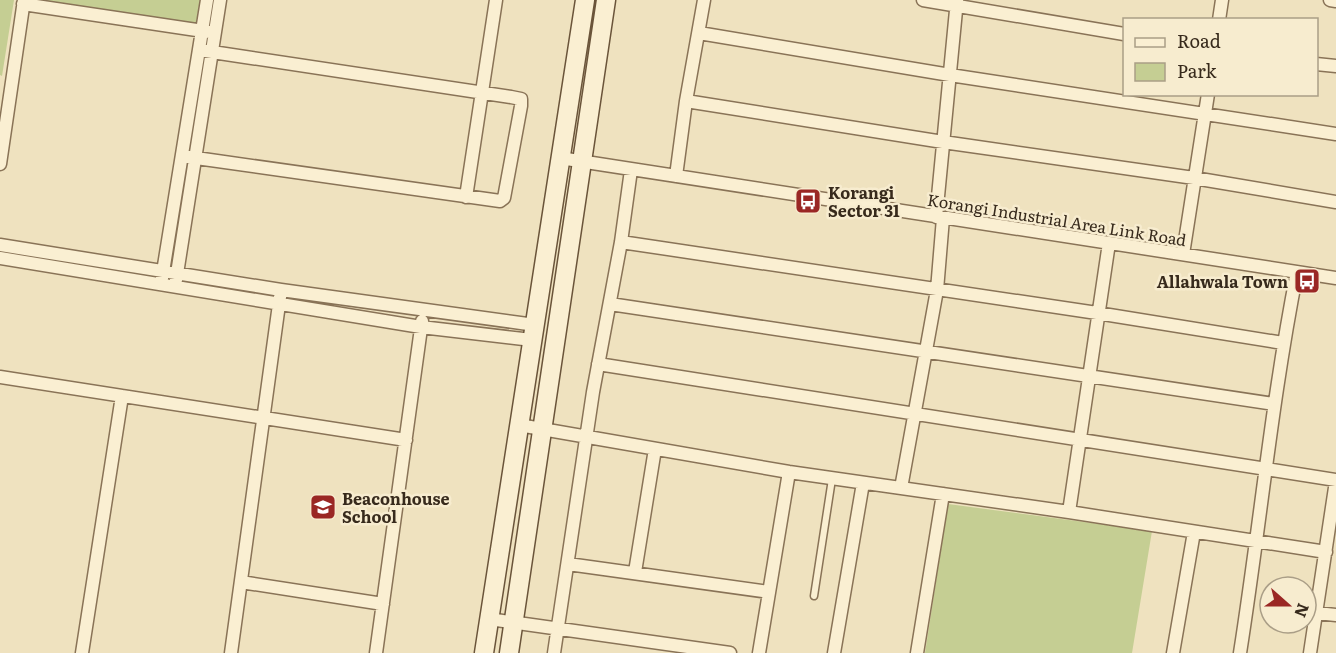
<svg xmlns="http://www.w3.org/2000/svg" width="1336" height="653" font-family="Literata,serif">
	<rect width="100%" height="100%" fill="#efe2bf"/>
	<!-- green -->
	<path fill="#c5ce93" d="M0,0H14L2,76L0,75Z
		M35,0H200L196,23Z
		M948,504L1152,531L1132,653H925Z"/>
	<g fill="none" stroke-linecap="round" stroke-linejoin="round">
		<defs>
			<path id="lane" d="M814,596L832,479"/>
			<path id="street" d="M923,0L1124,34
				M1330,0L1336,1
				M23,4L210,32
				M1219,20L1222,0
				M699,33L950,75L1336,134
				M1316,64L1336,66
				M686,101L943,142L1194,178L1336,202
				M182,156L500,201L504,198L521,106V99L511,97L199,50
				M560,158L1336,278
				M0,164L24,0
				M676,176L686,101L704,0
				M466,197L496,0
				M936,217L957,0
				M621,242L1097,313L1283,343
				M0,245L281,290L535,325
				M1183,254L1208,94
				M0,258L421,327L532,340
				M162,278L207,0
				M176,280L220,0
				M610,304L1274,404
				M598,364L1336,480
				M0,377L406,440
				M519,425L789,472L1069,512L1326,552
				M901,488L937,290L943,218
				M1069,512L1109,243
				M568,564L769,592
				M635,572L655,449
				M241,582L383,604
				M1317,613L1336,615
				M489,619L730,653
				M82,653L122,396
				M231,653L280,297
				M376,653L422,321
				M554,653L593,392L621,242L631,170
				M759,653L789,472
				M834,653L863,483
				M917,653L943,494
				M1173,653L1194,532
				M1240,653C1260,526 1272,398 1297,272
				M1310,653L1336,481"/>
			<path id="secondary" d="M484,653L585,0
				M509,653L606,0"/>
		</defs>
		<!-- lane casing -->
		<use href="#lane" stroke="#897357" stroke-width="9"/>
		<!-- street casing -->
		<use href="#street" stroke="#897357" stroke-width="15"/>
		<!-- secondary casing -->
		<use href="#secondary" stroke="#6a543a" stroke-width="21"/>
		<!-- lane -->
		<use href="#lane" stroke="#faefd2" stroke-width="6"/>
		<!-- street -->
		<use href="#street" stroke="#faefd2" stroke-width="12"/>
		<!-- secondary -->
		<use href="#secondary" stroke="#faefd2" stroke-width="18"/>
	</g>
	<!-- icons -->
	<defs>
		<symbol id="bus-square" viewBox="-11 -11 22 22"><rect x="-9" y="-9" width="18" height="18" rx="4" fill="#9a2724" stroke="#f7eccf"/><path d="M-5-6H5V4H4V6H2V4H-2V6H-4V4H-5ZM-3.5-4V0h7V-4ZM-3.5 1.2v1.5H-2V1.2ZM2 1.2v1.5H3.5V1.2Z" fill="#fff"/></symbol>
		<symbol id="school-square" viewBox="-11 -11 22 22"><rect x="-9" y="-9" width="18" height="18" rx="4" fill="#9a2724" stroke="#f7eccf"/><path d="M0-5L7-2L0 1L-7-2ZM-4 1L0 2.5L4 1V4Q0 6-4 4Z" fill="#fff"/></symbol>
	</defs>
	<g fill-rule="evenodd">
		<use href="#bus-square" x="793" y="186" width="30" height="30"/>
		<use href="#bus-square" x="1292" y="266" width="30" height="30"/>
		<use href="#school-square" x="308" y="492" width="30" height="30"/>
	</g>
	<g text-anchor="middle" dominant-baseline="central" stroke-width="5" stroke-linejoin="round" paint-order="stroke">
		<!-- poi labels -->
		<g font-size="16" font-weight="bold" fill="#372a1c" stroke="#f7eccf" text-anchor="start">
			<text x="828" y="192">Korangi<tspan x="828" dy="18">Sector 31</tspan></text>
			<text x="1288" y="281" text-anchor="end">Allahwala Town</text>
			<text x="342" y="498">Beaconhouse<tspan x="342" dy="18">School</tspan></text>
		</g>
		<!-- street labels -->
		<g font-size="16" fill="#372a1c" stroke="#f7eccf">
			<text transform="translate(1057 219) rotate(9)">Korangi Industrial Area Link Road</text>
		</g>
	</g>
	<!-- legend -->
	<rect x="1123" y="18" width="195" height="78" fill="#f7eccf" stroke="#aa9e87" stroke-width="1.5"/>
	<rect x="1135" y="38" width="30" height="9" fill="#faefd2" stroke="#aa9e87" stroke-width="1.5"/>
	<text x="1177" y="48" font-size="18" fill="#372a1c">Road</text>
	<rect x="1135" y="63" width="30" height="18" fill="#c5ce93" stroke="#aa9e87" stroke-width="1.5"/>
	<text x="1177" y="78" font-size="18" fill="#372a1c">Park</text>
	<!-- north arrow -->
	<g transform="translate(1288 605) rotate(111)"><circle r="28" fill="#f7eccf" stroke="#aa9e87" stroke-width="1.5"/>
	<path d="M0-4.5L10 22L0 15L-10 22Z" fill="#9a2724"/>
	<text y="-9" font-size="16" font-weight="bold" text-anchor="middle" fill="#372a1c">N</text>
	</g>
</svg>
